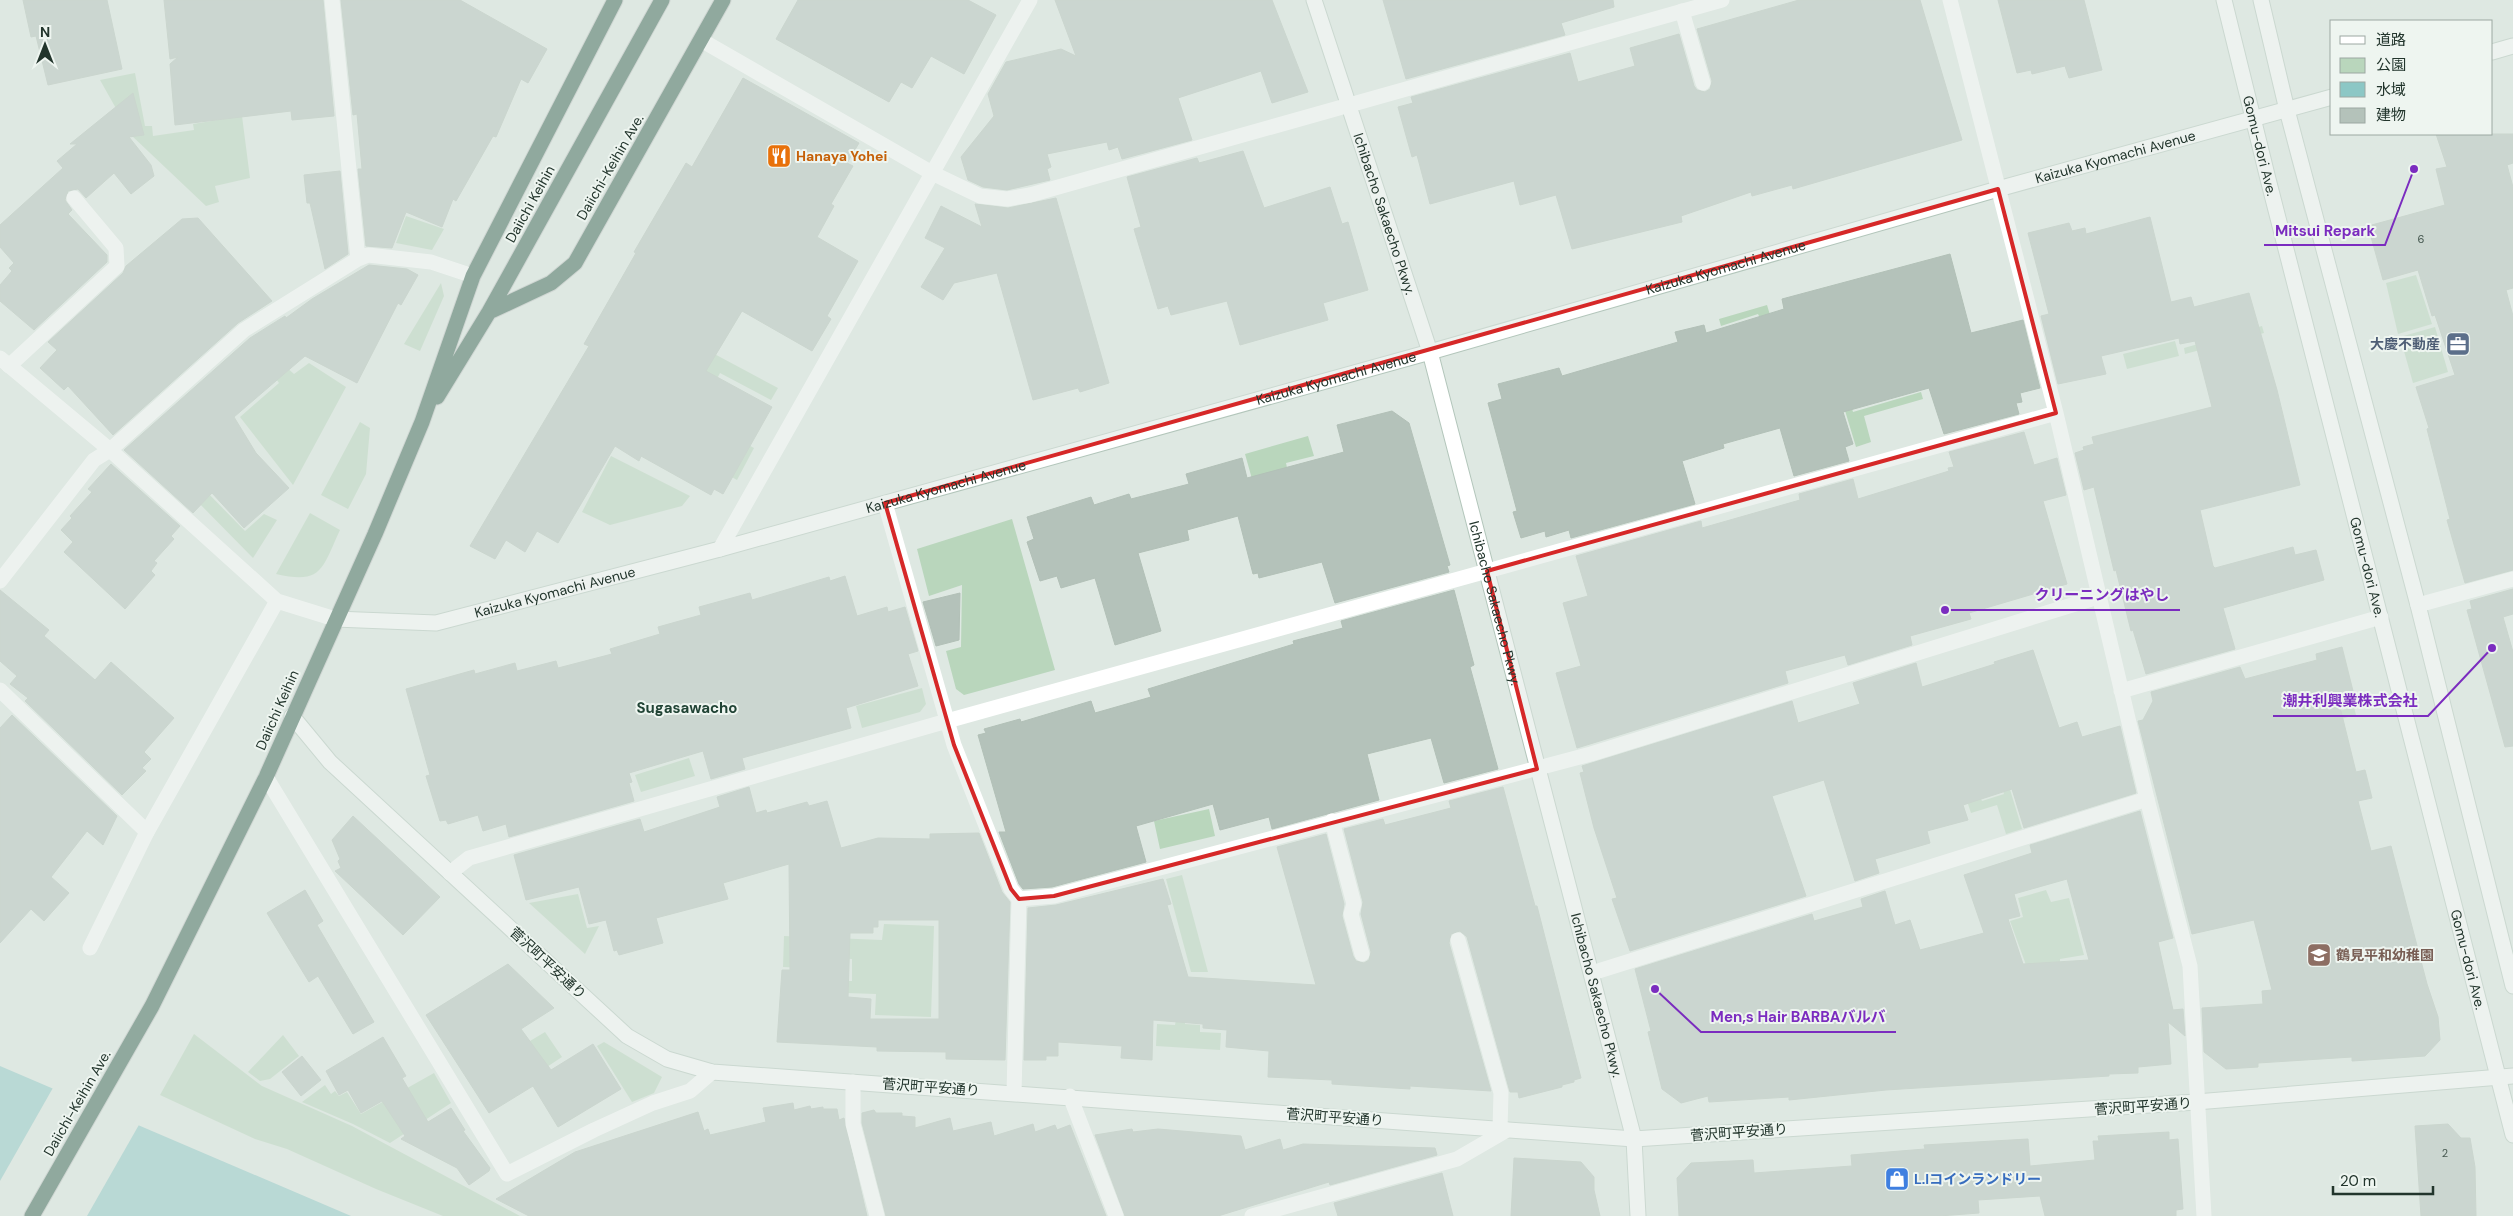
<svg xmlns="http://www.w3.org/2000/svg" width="2513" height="1216" font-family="'DM Sans','Noto Sans JP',sans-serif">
	<rect width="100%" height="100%" fill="#dee8e2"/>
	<!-- green -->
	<path fill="#b9d6bc" d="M135,73L145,126H152L153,136L194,130L193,124L242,116L250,178L215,186L219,202L206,206L131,135L100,80Z
		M406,216L444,229L432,250L396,243Z
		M2416,275L2432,324L2398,334L2386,283Z
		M441,283L444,296L420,351L404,344Z
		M1767,305L1789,378L1758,314L1721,326L1719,319Z
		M2262,326L2264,333L2185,354L2184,348Z
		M2435,327L2448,372L2413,383L2400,337Z
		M2175,341L2179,356L2127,369L2123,354Z
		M707,350L778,388L771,400L720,373L699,413Z
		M309,363L346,387L293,485L240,417L279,383L274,376L285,366L294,374Z
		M1841,371L1853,412L1921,392L1923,399L1864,416L1871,442L1856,447L1834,374Z
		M360,422L370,428L366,474L348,509L321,495Z
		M730,435L754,448L737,480L712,466Z
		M1308,436L1314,456L1286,463L1289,477L1252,479L1245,454Z
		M611,456L690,496L682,506L610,525L582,512Z
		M204,489L245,531L264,514L277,520L253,558L193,497Z
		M310,513L340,530C322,568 323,585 276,574Z
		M1012,519L1055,670L964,695L956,689L946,651L961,647L962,585L929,596L917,549Z
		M922,688L926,704L920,712L862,728L856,706Z
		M2354,707L2356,715L2291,732L2289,724Z
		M689,758L695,776L641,792L635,775Z
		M2005,773L2022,829L2006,834L1997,805L1971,813L1967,801L1980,797L1982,801L2004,794L1998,775Z
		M1209,809L1215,836L1160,849L1154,821Z
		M1182,875L1208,972H1191L1166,879Z
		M2046,890L2051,902L2069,898L2084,955L2060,959V962L2026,965L2010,921L2023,917L2018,898Z
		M578,894L587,928L599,926L585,954L529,903Z
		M884,924L934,926L931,1017L875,1015L876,994L846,993V981H852V959L830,958L829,969L783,967L784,936L882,940Z
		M1176,1020L1185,1022V1024L1200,1025V1032L1221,1033L1220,1050L1156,1046L1157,1024L1175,1025Z
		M545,1032L562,1057L527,1080L510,1053Z
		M194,1034L262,1086L352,1126L520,1216H443L376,1189L287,1149L255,1139L160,1095Z
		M283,1035L299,1056L270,1079L260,1081L248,1072Z
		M604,1042L662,1077L654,1093L632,1102L597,1046Z
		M434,1073L451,1103L390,1143L353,1124L302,1102L325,1085L331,1094L335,1091L339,1096L347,1092L361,1114Z"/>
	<!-- water -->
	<path fill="#8cc7c5" d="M0,1066L351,1216H0Z"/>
	<!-- pier -->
	<path fill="#dee8e2" d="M54,1086L140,1123L87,1216H0V1181Z"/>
	<!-- building -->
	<path fill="#b4c2ba" stroke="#b2c0b7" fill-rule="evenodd" d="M23,0H107L122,69L48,85L36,36L31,37Z
		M164,0H323L334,116L292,120L291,111L175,125L170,64L178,57L170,59Z
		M341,0H460L547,49L528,83L521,79L496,137L493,136L456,201L453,199L442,227L406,212L392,248L366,246L358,169H362L357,114L353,115Z
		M798,0H968L996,15L964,74L931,56L912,88L901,82L889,102L776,39Z
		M1055,0H1272L1308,92L1272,103L1261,71L1178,98L1192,140L1122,159L1118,147L1109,150L1107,142L1047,154L1051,167L1047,169L1050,180L1007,190L983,187L968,180L961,157L994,116L988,94L1006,62L1061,49L1076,56Z
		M1383,0H1613L1614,7L1561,23L1565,35L1406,79Z
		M1799,0H1920L1962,140L1793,189L1792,185L1752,196L1751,192L1681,216L1682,222L1572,249L1556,195L1520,205L1514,181L1430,204L1417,155L1412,157L1398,107L1413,103L1411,97L1570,53L1578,82L1635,66L1630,48L1679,34L1694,86L1697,90L1705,92L1710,89L1712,81L1697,29Z
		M1998,0H2084L2102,70L2069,78L2065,66L2032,74L2031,70L2017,73Z
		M743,78L859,143L847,163L853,166L831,204L834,206L817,237L858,261L827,316L831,319L812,351L742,311L706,371L772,407L723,494L714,489L711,495L641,456L639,461L615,446L558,543L537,531L525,552L506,540L495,559L470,546L589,346L584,344L636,253L634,252L686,163L692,167Z
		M133,93L144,135L129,137L151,165L154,176L131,194L114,173L86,198L78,189L68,191L65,200L72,210L68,214L107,255V262L34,330L0,301V285L12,271L9,268L14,263L0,247V225L63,168L57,161L77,144H70Z
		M2436,134H2513V163L2507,165L2513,187V288L2506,290L2513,316V570L2465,583L2447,520L2450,519L2427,429L2429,428L2416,387L2455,375L2435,315L2432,316L2418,270L2383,280L2368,226L2445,205L2436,169L2447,167Z
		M1243,151L1264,208L1330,187L1342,224L1348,222L1368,290L1323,303L1328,320L1240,345L1227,301L1171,315L1168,306L1158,309L1134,229L1141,227L1127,177L1197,158L1199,163Z
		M340,171L348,254L325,269L310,203H307L304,175Z
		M1056,198L1109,383L1080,392L1078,388L1033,400L997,273L954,283L943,300L921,287L945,248L925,238L941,206L982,227L975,204L1008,208Z
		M2150,217L2171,302L2191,297L2194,307L2249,293L2277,390L2300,485L2200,510L2213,566L2215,568L2293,547L2295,555L2316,550L2324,580L2223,608L2235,649L2146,674L2133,630L2131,631L2116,570L2114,571L2094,487L2084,490L2075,453L2084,450L2083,447L2094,444L2092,437L2212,407L2195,341L2180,344L2179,338L2101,356L2106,374L2058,384L2041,316L2049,314L2028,233L2069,223L2072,231L2085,228L2086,234Z
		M198,218L272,301L238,323L113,435L68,386L64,390L40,368L57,350L48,342L123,273L126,266L182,219Z
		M1950,254L1971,333L2023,320L2040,388L2020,393L2022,402L2016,403L2019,414L1944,434L1929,388L1843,412L1853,444L1845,447L1849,461L1794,476L1780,428L1723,444L1724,448L1682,461L1695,504L1571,538L1569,530L1546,537L1545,531L1521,538L1513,512L1517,511L1488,403L1502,399L1498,384L1559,368L1562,376L1678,342L1675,332L1704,325L1706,333L1784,309L1782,299Z
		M369,265L407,269L418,275L401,305L398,303L357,383L305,356L234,417L256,453L289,488L244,528L212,493L193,513L124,450L250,338L285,316L286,318L312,299Z
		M1392,411L1409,423L1450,565L1447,566L1449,572L1335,603L1322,562L1259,578L1258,573L1253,574L1238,516L1187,530L1189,540L1138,553L1161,631L1115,645L1095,578L1061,588L1057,576L1040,581L1027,542L1034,539L1027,517L1091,497L1094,505L1129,494L1131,499L1189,484L1186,474L1242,458L1247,478L1344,452L1337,425Z
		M2024,432L2034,465L2057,458L2066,495L2043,501L2067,584L1969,613L1971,619L1910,636L1912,645L1848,665L1845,655L1785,671L1788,683L1577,748L1556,673L1581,666L1563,603L1588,596L1576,556L1701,521L1702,528L1800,500L1799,494L1853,479L1858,499L1949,471L1948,468L1954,467L1949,452Z
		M111,464L180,526L171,536L174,539L154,561L157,563L151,571L155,575L125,609L64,552L73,542L61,530L72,518L70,516L92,492L88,489Z
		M845,576L857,616L887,607L888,612L905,607L918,651L908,654L918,686L846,708L851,728L742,758L745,769L711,779L703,751L629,773L632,782L629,783L634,801L509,837L506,824L483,831L478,815L448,824L446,820L440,821L426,776L430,775L406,689L474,670L475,674L515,663L517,671L556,661L558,668L612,654L610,649L660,634L658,627L701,615L699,607L750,593L752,600L829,577L830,581Z
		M2513,589V614L2503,617L2513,652V746L2505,747L2467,610L2472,609L2470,601Z
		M0,590L49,630L44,636L95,680L111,662L174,718L144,752L151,759L142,768L146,771L122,795L25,701L28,698L10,684L17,676L0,661Z
		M1454,590L1474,665L1470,667L1498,769L1444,783L1431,738L1367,754L1379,800L1272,829L1269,817L1220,830L1213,804L1136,826L1146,862L1052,887L1023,889L1019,884L999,832H1006L978,735L986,733L984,729L1020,719L1021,722L1091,701L1095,713L1151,697L1148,689L1294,644L1293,641L1343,628L1341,621Z
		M960,593L959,640L936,646L923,602Z
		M2342,647L2356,703L2340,707L2356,772L2365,770L2372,798L2358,801L2371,851L2391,846L2427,984L2438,1017L2440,1040L2425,1056L2352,1061V1057L2258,1063V1067L2226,1069L2204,1052L2202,1008L2263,1004L2262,991L2272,990L2254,920L2192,934L2138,721L2143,720L2153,701L2151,692L2240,667L2245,679L2317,660L2316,654Z
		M2033,650L2059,728L2077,722L2082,737L2120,726L2136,793L2024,828L2012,789L1963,805L1968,820L1927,831L1930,843L1875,859L1879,873L1855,881L1824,780L1772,796L1806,896L1630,951L1612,899L1617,898L1594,828L1580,773L1584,772L1582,766L1792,701L1798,723L1860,704L1853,683L1916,663L1922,687L1995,664L1994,662Z
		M12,715L117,816L103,845L87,831L51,877L69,893L44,921L31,909L0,943V728Z
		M749,787L756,813L766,810L767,813L807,802L809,806L827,801L841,848L878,838L930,839V834L979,833L1002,892L1010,902L1005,1060L946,1059V1052L877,1051V1047L777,1042L782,970H790L789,864L723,883L728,899L656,918L663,943L619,955L617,950L614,951L606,920L589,924L579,887L526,900L514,855L640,819L644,832L720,807L717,797ZM878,920H939V1019H870L871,999L848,997L850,933H873V927H878Z
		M1503,787L1535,906H1537L1581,1078L1574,1080V1082L1562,1085V1087L1519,1098L1518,1092H1510L1467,937L1460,931L1451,934L1449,943L1491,1091L1410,1086V1089L1332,1084V1080L1268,1077L1269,1051L1226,1047L1227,1030L1203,1028V1024L1153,1020L1152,1060L1121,1058L1122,1046L1058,1042V1056H1046V1060H1024L1028,908L1056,905L1163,879L1171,904L1167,905L1188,977L1316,985L1277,847L1326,834L1344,904L1342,916L1353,956L1356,961L1364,963L1369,960L1371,952L1361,914L1363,902L1344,829L1383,819L1385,825L1451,808L1449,801Z
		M2140,811L2173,938L2158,942L2173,1010L2183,1009L2185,1036L2168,1022L2171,1064L2138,1067V1073L2109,1074V1076L1886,1090L1789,1100V1097L1709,1102L1708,1096L1681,1103L1662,1089L1648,1032L1651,1031L1635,969L1812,914L1814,921L1863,907L1861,899L1885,891L1895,925L1910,920L1920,950L1984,933L1964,875L2032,853L2030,845ZM2067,879L2089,960L2023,964L2008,919L2020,916L2014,894Z
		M353,816L440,897L403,935L335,871L341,868L338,861L340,859L332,840Z
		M305,890L323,921L317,925L374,1022L353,1034L318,976L309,982L267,913Z
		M508,964L554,1008L521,1029L551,1070L593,1044L621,1089L558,1127L533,1086L489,1113L426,1015Z
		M383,1037L406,1076L402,1078L428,1122L451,1108L465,1130L463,1131L490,1168L489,1171L469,1185L457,1168L401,1139L405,1136L382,1101L361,1113L348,1090L339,1095L326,1071Z
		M302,1056L321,1080L301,1096L282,1072Z
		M793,1103L794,1110L810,1106L811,1109L823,1107V1109H837L839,1120L844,1118L867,1216H529L496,1199L575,1152L698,1112L704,1131L708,1129L710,1135L766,1122L763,1108Z
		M874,1110L876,1113H902V1116L915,1117V1128L950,1118L953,1131L991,1122L994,1136L1033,1124L1035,1132L1055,1125L1057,1130L1070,1125L1106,1216H886L862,1123V1113Z
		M2448,1124L2461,1138H2470L2475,1167L2476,1216H2421L2415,1126Z
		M1132,1129L1133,1132L1158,1129L1241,1136L1245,1150L1280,1139L1283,1150L1303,1144L1435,1148L1437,1155L1330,1185L1329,1182L1218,1216H1125L1095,1135Z
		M2169,1132V1140L2178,1139L2183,1209L2176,1210V1216H2045L2040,1196L1978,1200L1979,1213L1939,1216H1679L1677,1178L1691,1163L1753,1160L1754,1173L1852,1166L1851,1155L1925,1149L1924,1145L2028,1139L2030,1166L2095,1160L2093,1141H2099L2098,1136Z
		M1514,1158L1581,1162L1594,1177V1190L1600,1216H1511Z
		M1442,1173L1453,1216H1338L1334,1203Z"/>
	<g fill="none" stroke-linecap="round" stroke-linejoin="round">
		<defs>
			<g id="secondary">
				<path id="s1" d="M1314,0L1430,352L1634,1139L1638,1216"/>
				<path id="s2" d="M2224,0L2268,179L2513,1135"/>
				<path d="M2261,0L2287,110L2418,605L2513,986"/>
				<path d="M2492,52L2513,46"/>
				<path id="s3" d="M335,619L436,623L720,549L1430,352L1998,189L2332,97"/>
				<path d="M292,716L330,762L627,1036L667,1059L712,1072L1634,1139L2196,1102L2513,1076"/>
			</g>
			<path id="highway" d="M489,312L551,283L575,263L723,0
				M437,397L489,312L662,0
				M32,1216L152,1006L266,777L375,534L422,422L473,276L615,0"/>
		</defs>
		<!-- secondary casing -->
		<use href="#secondary" stroke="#b3c6bb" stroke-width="17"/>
		<!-- highway casing -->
		<use href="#highway" stroke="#bdc2c0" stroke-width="17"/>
		<!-- lane -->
		<path stroke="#fff" stroke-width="15" d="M332,0L358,259
			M1682,11L1703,83
			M9,366L117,266L116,248L74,198
			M0,581L94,460L110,450L244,330L358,259L368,255L431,262L473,276
			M0,690L147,832
			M266,777L507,1174L594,1130L653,1103L690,1091L712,1072
			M1332,821L1354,904L1351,914L1362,954
			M1458,940L1501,1093L1500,1129
			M1592,973L2147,799
			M853,1082V1124L877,1216
			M1070,1096L1116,1216
			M1252,1216L1457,1159L1507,1130"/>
		<!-- street -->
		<path stroke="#fff" stroke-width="15" d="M1950,0L2056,413L2147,799L2190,966L2204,1216
			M701,40L932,173L980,196L1007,199L1030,195L1722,0
			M0,358L110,450L277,601L335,619
			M885,503L954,745L1011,889L1019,899L1014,1093
			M720,549L1030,0
			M2418,605L2513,579
			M2121,691L2381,617
			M450,873L469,858L947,721L2056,413
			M1019,899L1054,896L1591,754L2098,597
			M90,948L147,832L277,601"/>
		<!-- secondary -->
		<use href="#secondary" stroke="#fff" stroke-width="15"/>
		<!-- highway -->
		<use href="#highway" stroke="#315d4c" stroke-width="15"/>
	</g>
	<!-- marked area -->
	<path d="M0 0H2513V1216H0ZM1998,189L2056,413L1487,571L1537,769L1054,896L1019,899L1011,889L954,745L885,503Z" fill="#dee8e2" fill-opacity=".55" fill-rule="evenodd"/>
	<path fill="none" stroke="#d62828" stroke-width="4" stroke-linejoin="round" d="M1998,189L2056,413L1487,571L1537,769L1054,896L1019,899L1011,889L954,745L885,503Z"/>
	<!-- icons -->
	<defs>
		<symbol id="restaurant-square" viewBox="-11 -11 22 22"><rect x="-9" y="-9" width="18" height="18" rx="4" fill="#e8710a" stroke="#eef5f0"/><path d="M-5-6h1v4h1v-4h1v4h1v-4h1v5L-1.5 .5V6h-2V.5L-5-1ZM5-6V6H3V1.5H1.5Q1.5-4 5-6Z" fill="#fff"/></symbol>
		<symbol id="office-square" viewBox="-11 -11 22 22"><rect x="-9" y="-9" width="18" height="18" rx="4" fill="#5c6f8a" stroke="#eef5f0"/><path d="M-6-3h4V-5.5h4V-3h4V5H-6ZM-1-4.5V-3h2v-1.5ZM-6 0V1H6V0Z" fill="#fff"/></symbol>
		<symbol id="school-square" viewBox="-11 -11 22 22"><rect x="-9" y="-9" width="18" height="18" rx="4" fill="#8d6e63" stroke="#eef5f0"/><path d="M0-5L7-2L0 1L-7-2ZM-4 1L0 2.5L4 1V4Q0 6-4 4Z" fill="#fff"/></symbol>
		<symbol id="shop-square" viewBox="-11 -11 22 22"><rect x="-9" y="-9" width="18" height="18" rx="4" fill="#3f7fe0" stroke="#eef5f0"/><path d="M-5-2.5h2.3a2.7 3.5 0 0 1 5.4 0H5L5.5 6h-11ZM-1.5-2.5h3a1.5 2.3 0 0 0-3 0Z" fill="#fff"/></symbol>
	</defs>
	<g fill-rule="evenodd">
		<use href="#restaurant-square" x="765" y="142" width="28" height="28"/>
		<use href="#office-square" x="2444" y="330" width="28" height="28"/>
		<use href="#school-square" x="2305" y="941" width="28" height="28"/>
		<use href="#shop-square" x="1883" y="1165" width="28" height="28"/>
	</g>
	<g text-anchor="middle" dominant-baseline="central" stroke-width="4" stroke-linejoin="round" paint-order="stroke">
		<!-- number labels -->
		<g font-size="11" fill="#465850">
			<text x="2421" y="239">6</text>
			<text x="2445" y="1153">2</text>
		</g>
		<!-- street labels -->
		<g font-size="14" fill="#22352c" stroke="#eef5f0">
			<text stroke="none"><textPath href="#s2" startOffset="150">Gomu-dori Ave.</textPath></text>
			<text stroke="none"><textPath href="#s3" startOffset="1844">Kaizuka Kyomachi Avenue</textPath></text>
			<text transform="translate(610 167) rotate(-60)">Daiichi-Keihin Ave.</text>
			<text transform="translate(530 204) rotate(-61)">Daiichi Keihin</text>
			<text stroke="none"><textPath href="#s1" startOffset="225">Ichibacho Sakaecho Pkwy.</textPath></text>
			<text stroke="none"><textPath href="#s3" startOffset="1439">Kaizuka Kyomachi Avenue</textPath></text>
			<text stroke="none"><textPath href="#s3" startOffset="1034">Kaizuka Kyomachi Avenue</textPath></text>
			<text stroke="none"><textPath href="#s3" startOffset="629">Kaizuka Kyomachi Avenue</textPath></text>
			<text stroke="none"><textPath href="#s2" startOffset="585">Gomu-dori Ave.</textPath></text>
			<text stroke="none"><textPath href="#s3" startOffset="224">Kaizuka Kyomachi Avenue</textPath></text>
			<text stroke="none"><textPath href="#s1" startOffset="630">Ichibacho Sakaecho Pkwy.</textPath></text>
			<text transform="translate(277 710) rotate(-66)">Daiichi Keihin</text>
			<text stroke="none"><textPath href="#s2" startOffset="990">Gomu-dori Ave.</textPath></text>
			<text transform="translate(548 963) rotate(43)">菅沢町平安通り</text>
			<text stroke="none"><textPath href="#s1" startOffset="1035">Ichibacho Sakaecho Pkwy.</textPath></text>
			<text transform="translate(931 1087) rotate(4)">菅沢町平安通り</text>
			<text transform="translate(77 1103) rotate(-60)">Daiichi-Keihin Ave.</text>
			<text transform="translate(2143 1106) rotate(-4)">菅沢町平安通り</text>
			<text transform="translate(1335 1117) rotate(4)">菅沢町平安通り</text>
			<text transform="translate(1739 1132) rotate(-4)">菅沢町平安通り</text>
		</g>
		<!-- food labels -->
		<g font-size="14" font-weight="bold" fill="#c56008" stroke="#eef5f0" text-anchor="start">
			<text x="796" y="156">Hanaya Yohei</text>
		</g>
		<!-- service labels -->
		<g font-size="14" font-weight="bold" fill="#4e5e75" stroke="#eef5f0" text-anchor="end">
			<text x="2440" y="344">大慶不動産</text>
		</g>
		<!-- education labels -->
		<g font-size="14" font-weight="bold" fill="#785e54" stroke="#eef5f0" text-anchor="start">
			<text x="2336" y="955">鶴見平和幼稚園</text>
		</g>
		<!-- shop labels -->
		<g font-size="14" font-weight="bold" fill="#366cbe" stroke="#eef5f0" text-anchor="start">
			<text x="1914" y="1179">L.Iコインランドリー</text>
		</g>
		<!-- neighbourhood labels -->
		<g font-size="15" font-weight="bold" fill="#214435" stroke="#eef5f0">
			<text x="687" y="708">Sugasawacho</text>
		</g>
	</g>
	<!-- callouts -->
	<path fill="none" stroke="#7b2cbf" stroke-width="2" d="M2414 169L2385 245H2264M1945 610L2025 610H2180M2492 648L2428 716H2273M1655 989L1701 1032H1896"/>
	<g fill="#7b2cbf" stroke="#eef5f0" stroke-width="2">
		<circle cx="2414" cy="169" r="5"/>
		<circle cx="1945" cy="610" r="5"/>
		<circle cx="2492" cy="648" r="5"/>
		<circle cx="1655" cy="989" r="5"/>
	</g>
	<g font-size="15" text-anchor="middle" font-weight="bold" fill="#7b2cbf" stroke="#eef5f0" stroke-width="4" stroke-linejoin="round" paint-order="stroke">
		<text x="2325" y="236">Mitsui Repark</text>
		<text x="2102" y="600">クリーニングはやし</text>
		<text x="2350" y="706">潮井利興業株式会社</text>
		<text x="1798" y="1022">Men,s Hair BARBAバルバ</text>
	</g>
	<!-- legend -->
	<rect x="2330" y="20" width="162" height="115" fill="#eef5f0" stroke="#9ca8a2"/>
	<rect x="2340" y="36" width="25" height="8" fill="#ffffff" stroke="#9ca8a2"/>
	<text x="2376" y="45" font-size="15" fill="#22352c">道路</text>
	<rect x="2340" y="58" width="25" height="15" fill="#b9d6bc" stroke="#9ca8a2"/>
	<text x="2376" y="70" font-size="15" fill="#22352c">公園</text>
	<rect x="2340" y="82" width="25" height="15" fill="#8cc7c5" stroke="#9ca8a2"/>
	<text x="2376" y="95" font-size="15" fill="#22352c">水域</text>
	<rect x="2340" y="108" width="25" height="15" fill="#b4c2ba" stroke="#9ca8a2"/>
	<text x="2376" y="120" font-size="15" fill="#22352c">建物</text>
	<!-- north arrow -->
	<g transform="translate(45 45)" stroke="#eef5f0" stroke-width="4" paint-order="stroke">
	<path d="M0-4L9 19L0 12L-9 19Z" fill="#22352c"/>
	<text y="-8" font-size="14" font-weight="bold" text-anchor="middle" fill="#22352c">N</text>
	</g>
	<!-- scale -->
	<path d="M2333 1186v8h100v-8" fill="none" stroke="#22352c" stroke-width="2.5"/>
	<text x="2340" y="1186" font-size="15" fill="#22352c" stroke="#eef5f0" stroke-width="4" paint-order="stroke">20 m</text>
</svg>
